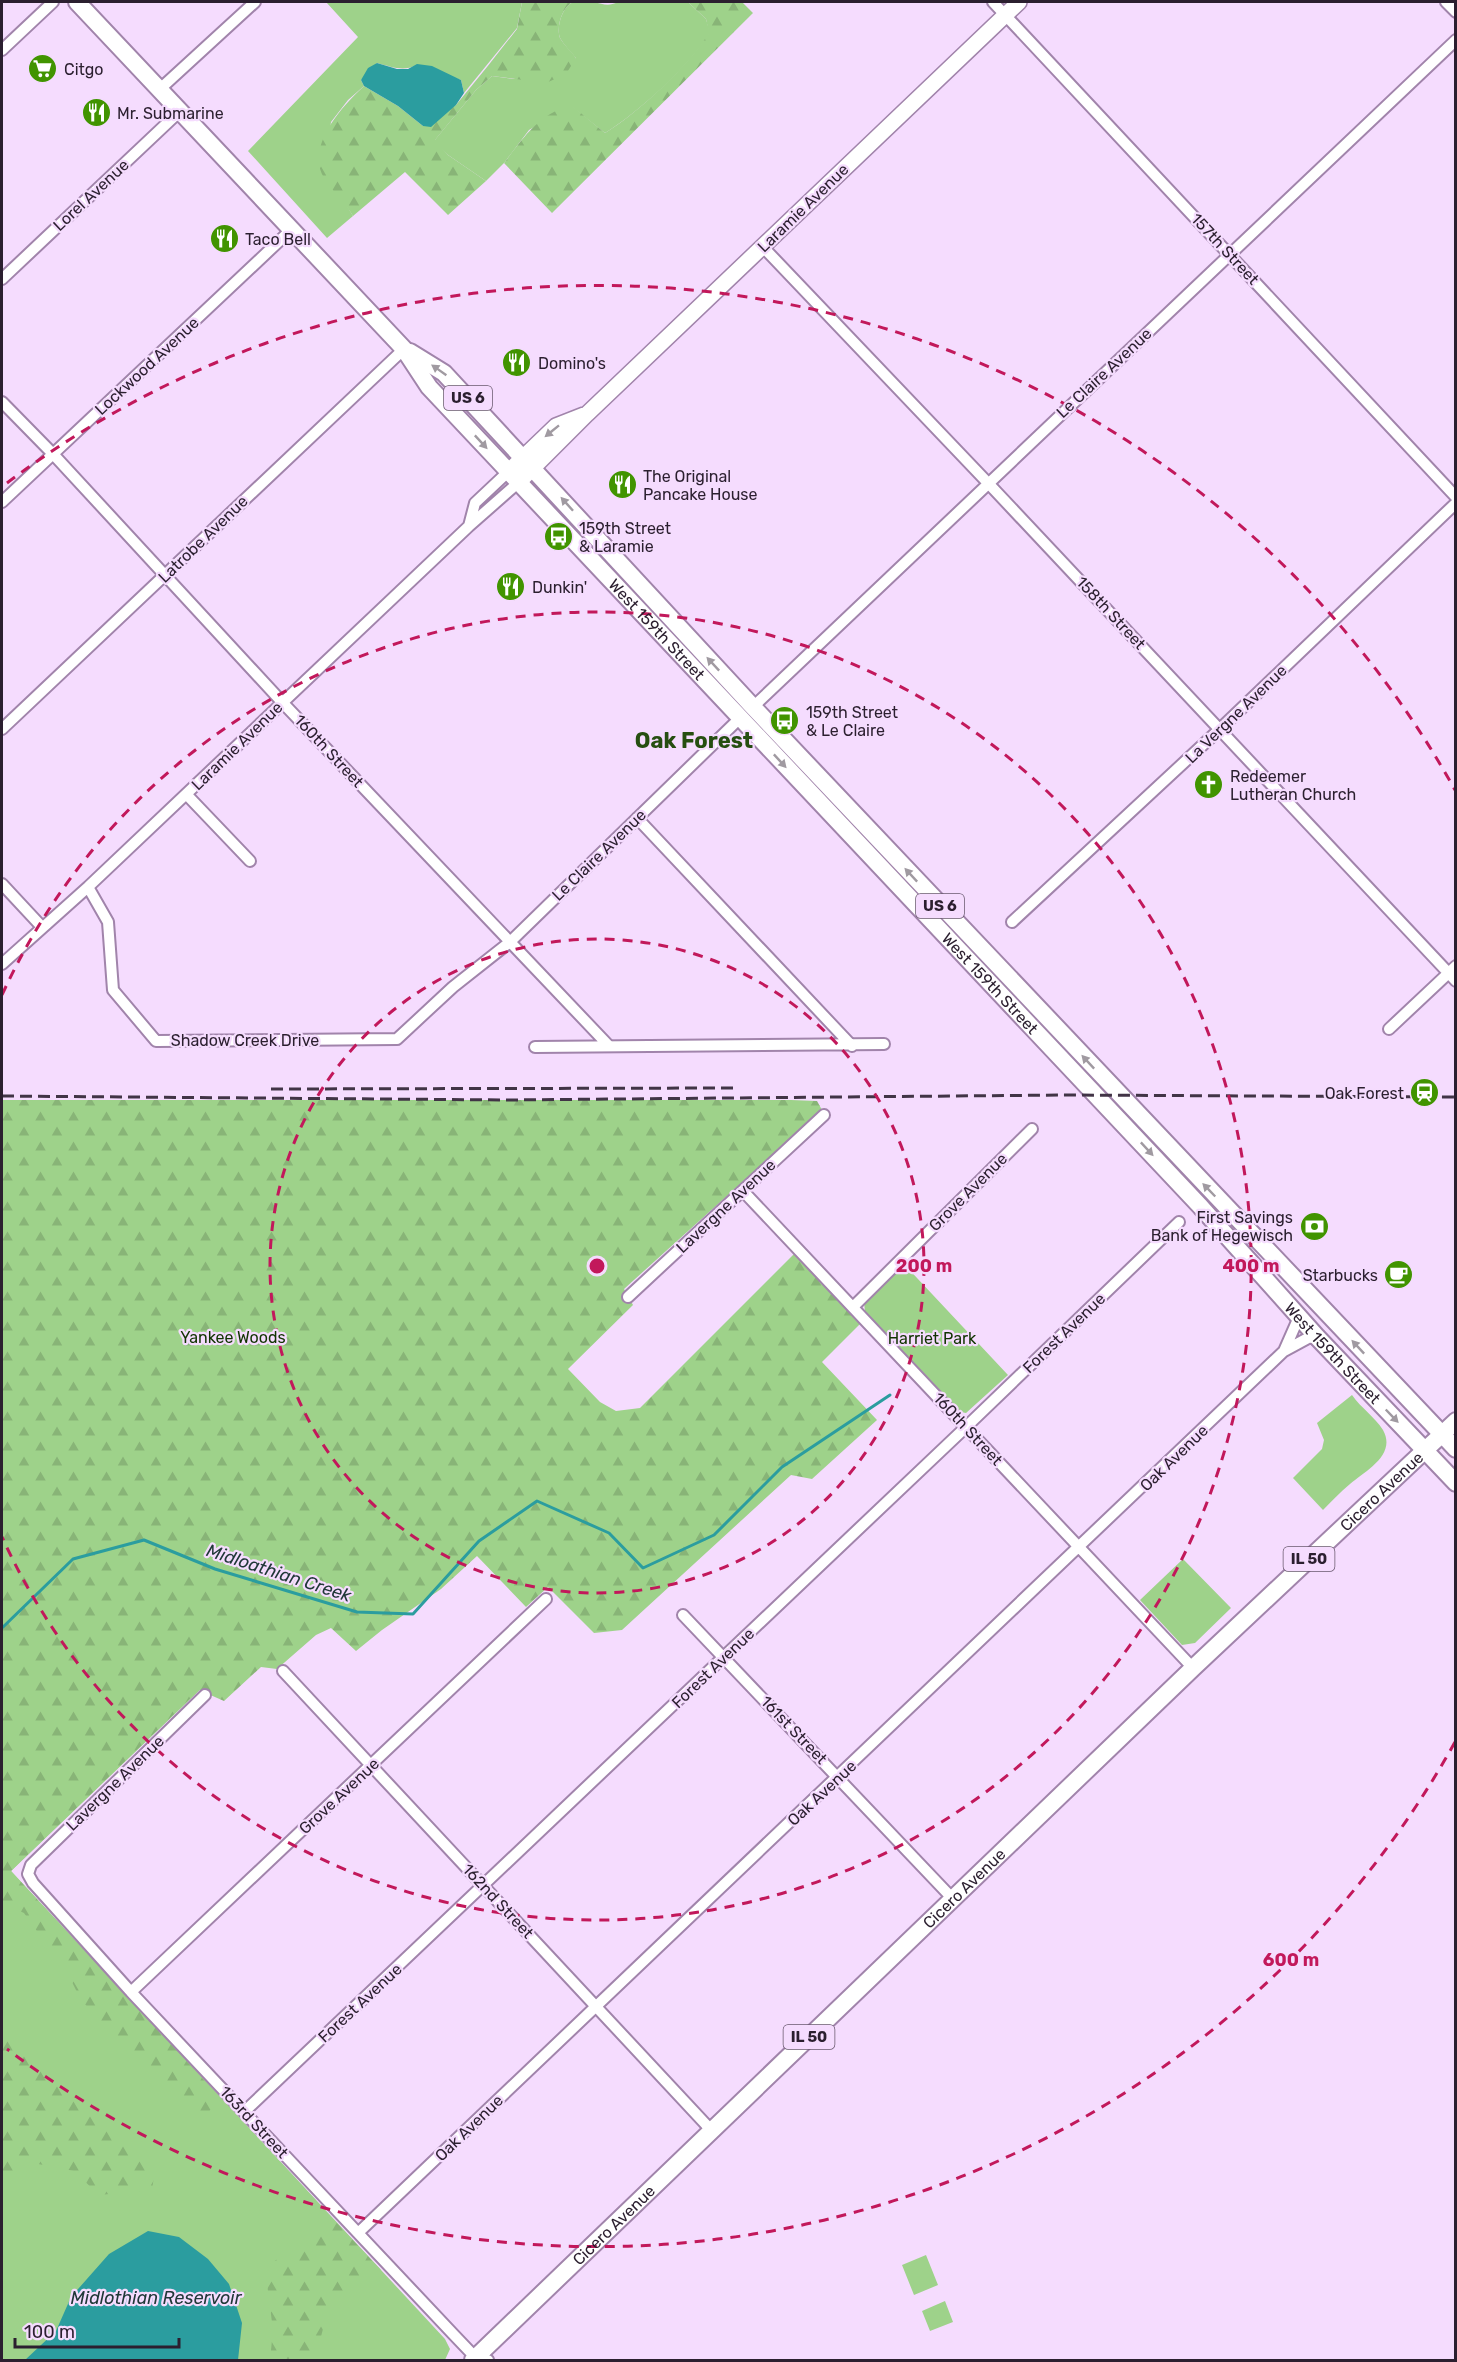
<svg xmlns="http://www.w3.org/2000/svg" width="1457" height="2362" font-family="Rubik,sans-serif">
	<defs>
		<pattern id="forest-firs" width="22" height="20" patternUnits="userSpaceOnUse" patternTransform="scale(1.5)"><rect width="22" height="20" fill="#9ed28a"/><path d="M5 1l3.5 6h-7zM16 11l3.5 6h-7z" fill="#88b477"/></pattern>
	</defs>
	<rect width="100%" height="100%" fill="#f5dcfe"/>
	<!-- green -->
	<path fill="#9ed28a" d="M326,2H522L517,28L464,93L461,80L417,65C403,72 392,67 377,63L361,80L364,86L348,100L331,122L324,177L344,201L353,216L327,238L248,151L358,37Z
		M573,2C579,2 588,0 594,2C603,4 608,7 618,2H688L706,19L710,33C689,66 638,113 605,133L571,106L529,130L504,163L486,181L448,155L434,141L476,90L492,76L514,79L576,58C571,52 564,45 560,38C556,27 562,7 573,2Z
		M2,1105H820L609,1298L11,1871L445,2339L450,2349L445,2360H2Z
		M902,1262L1008,1375L966,1413L961,1412L865,1312L864,1302Z
		M1352,1395C1361,1408 1375,1417 1383,1430C1397,1455 1365,1471 1350,1484C1340,1492 1332,1501 1323,1510L1293,1478L1322,1449L1324,1440L1317,1423Z
		M1183,1559L1231,1608L1195,1643L1182,1645L1140,1600Z
		M926,2255L938,2285L914,2295L902,2265Z
		M945,2301L953,2322L930,2331L922,2311Z"/>
	<!-- forest -->
	<path fill="url(#forest-firs)" d="M522,2H573C562,7 556,27 560,38C564,45 572,52 576,58L566,74L546,83L492,76L476,90L435,140L448,155L486,181L448,215L405,172L353,216C345,202 333,192 324,178C305,147 342,106 364,86L398,106L423,126L456,105L487,67L517,29Z
		M688,2H742L753,13L552,213L504,163C524,137 538,115 571,105L605,133C637,114 689,65 709,33L706,19Z
		M2,1100H791L817,1101L822,1110L624,1289L633,1305L568,1369L600,1402L616,1411L640,1408L794,1254L860,1324L822,1362L877,1420L812,1479L791,1475L622,1630L594,1633L548,1587L526,1607L477,1556L441,1589L382,1630L356,1651L331,1628L316,1635L277,1669L261,1667L224,1701L199,1690L11,1871L214,2091L213,2107L198,2124L81,2000L69,1976L24,1913L9,1906L2,1907Z
		M2,2020L134,2149L154,2176L152,2190L99,2195L74,2171L28,2162L2,2181Z
		M333,2219L381,2270L347,2298L324,2325L315,2360H270L273,2330L265,2268L292,2248L313,2243Z"/>
	<!-- water -->
	<path fill="#2b9d9f" d="M377,63L397,69H408L417,64L432,66L461,80L464,93L456,105L431,127L423,126L398,106L364,86L361,80L368,68Z
		M148,2231L179,2237L208,2259L229,2284L242,2323L238,2360H25L56,2331L71,2297L109,2254Z"/>
	<g fill="none" stroke-linecap="round" stroke-linejoin="round">
		<!-- stream -->
		<path stroke="#2b9d9f" stroke-width="3" d="M2,1628L73,1559L144,1540L215,1569L357,1612L413,1614L479,1541L537,1501L609,1533L643,1568L714,1535L782,1467L890,1395"/>
		<defs>
			<path id="street" d="M993,2L1456,497
				M1446,2L1456,12
				M2,50L53,2
				M160,89L255,2
				M763,247L988,483L1456,981
				M2,279L180,111
				M2,402L53,454L282,702L609,1046
				M2,502L292,229
				M469,526L475,503L509,471
				M753,707L1456,40
				M2,729L404,349
				M186,794L250,861
				M637,818L852,1046
				M2,884L42,927
				M88,887L108,922L113,990L156,1041L397,1039L453,987L510,942L740,718
				M1012,922L1220,729L1456,503
				M2,964L88,887L469,526L519,482
				M1389,1029L1456,966
				M535,1047L884,1044
				M743,1191L1193,1668
				M628,1297L824,1115
				M853,1307L1032,1129
				M1284,1351L1299,1317
				M683,1615L953,1899
				M283,1671L712,2131
				M205,1695L31,1865L28,1874L33,1883L131,1992L454,2335L475,2357L488,2360
				M131,1992L546,1599
				M244,2112L966,1427L1179,1222
				M358,2233L1284,1351L1308,1338L1317,1337"/>
			<path id="secondary" d="M509,471L556,426L584,415
				M519,482L587,414L1019,2"/>
			<g id="primary">
				<path id="s1" d="M77,2L404,349L429,387L1201,1207L1317,1337L1456,1483"/>
				<path d="M410,352L444,373L753,707L1456,1449"/>
				<path id="s2" d="M473,2360L1193,1668L1456,1421"/>
			</g>
		</defs>
		<!-- street casing -->
		<use href="#street" stroke="#a184ab" stroke-width="14"/>
		<!-- secondary casing -->
		<use href="#secondary" stroke="#a184ab" stroke-width="18"/>
		<!-- primary casing -->
		<use href="#primary" stroke="#a184ab" stroke-width="20"/>
		<!-- street -->
		<use href="#street" stroke="#fff" stroke-width="10"/>
		<!-- secondary -->
		<use href="#secondary" stroke="#fff" stroke-width="15"/>
		<!-- primary -->
		<use href="#primary" stroke="#fff" stroke-width="16"/>
		<!-- rail -->
		<path stroke="#413446" stroke-width="3" stroke-dasharray="12 6" stroke-linecap="butt" d="M271,1089L733,1088
			M2,1096L507,1100L1064,1095L1456,1097"/>
	</g>
	<!-- one-way arrows -->
	<defs><path id="oneway-solid" d="M-6-.8H1V-3.2L6.5 0L1 3.2V.8H-6Z" transform="scale(1.5)"/></defs>
	<g fill="#a09aa1">
		<use href="#oneway-solid" transform="translate(439 370) rotate(-145)"/>
		<use href="#oneway-solid" transform="translate(552 431) rotate(141)"/>
		<use href="#oneway-solid" transform="translate(481 442) rotate(47)"/>
		<use href="#oneway-solid" transform="translate(567 504) rotate(-132)"/>
		<use href="#oneway-solid" transform="translate(713 664) rotate(-133)"/>
		<use href="#oneway-solid" transform="translate(780 761) rotate(47)"/>
		<use href="#oneway-solid" transform="translate(911 875) rotate(-133)"/>
		<use href="#oneway-solid" transform="translate(1088 1062) rotate(-133)"/>
		<use href="#oneway-solid" transform="translate(1147 1149) rotate(47)"/>
		<use href="#oneway-solid" transform="translate(1209 1190) rotate(-134)"/>
		<use href="#oneway-solid" transform="translate(1358 1347) rotate(-133)"/>
		<use href="#oneway-solid" transform="translate(1392 1416) rotate(46)"/>
	</g>
	<!-- distance rings -->
	<g fill="none" stroke="#c2185b" stroke-width="3" stroke-dasharray="10 8">
		<circle cx="597" cy="1266" r="327"/>
		<path d="M2 995A654 654 0 1 1 2 1537"/>
		<path d="M1455 1742A981 981 0 0 1 7 2049M7 483A981 981 0 0 1 1455 790"/>
	</g>
	<!-- icons -->
	<defs>
		<symbol id="supermarket-disc" viewBox="-11 -11 22 22"><circle r="9.5" fill="#419400" stroke="#f5dcfe"/><path d="M-6-5.5h2.5l.6 2H6L4.5 2H-2.5L-4.4-4H-6ZM-1.5 3.2a1.3 1.3 0 1 0 .1 0ZM3 3.2a1.3 1.3 0 1 0 .1 0Z" fill="#fff"/></symbol>
		<symbol id="restaurant-disc" viewBox="-11 -11 22 22"><circle r="9.5" fill="#419400" stroke="#f5dcfe"/><path d="M-5-6h1v4h1v-4h1v4h1v-4h1v5L-1.5 .5V6h-2V.5L-5-1ZM5-6V6H3V1.5H1.5Q1.5-4 5-6Z" fill="#fff"/></symbol>
		<symbol id="bus-disc" viewBox="-11 -11 22 22"><circle r="9.5" fill="#419400" stroke="#f5dcfe"/><path d="M-5-6H5V4H4V6H2V4H-2V6H-4V4H-5ZM-3.5-4V0h7V-4ZM-3.5 1.2v1.5H-2V1.2ZM2 1.2v1.5H3.5V1.2Z" fill="#fff"/></symbol>
		<symbol id="church-disc" viewBox="-11 -11 22 22"><circle r="9.5" fill="#419400" stroke="#f5dcfe"/><path d="M-1.2-6h2.4v3.5h3.3v2.4h-3.3V6h-2.4V-.1h-3.3v-2.4h3.3Z" fill="#fff"/></symbol>
		<symbol id="station-disc" viewBox="-11 -11 22 22"><circle r="9.5" fill="#419400" stroke="#f5dcfe"/><path d="M-3-6H3Q5-6 5-4V2Q5 4 3 4L4.5 6H3L1.5 4h-3L-3 6H-4.5L-3 4Q-5 4-5 2V-4Q-5-6-3-6ZM-3.5-4v3h7v-3ZM-3.5 1v1.5H-2V1ZM2 1v1.5H3.5V1Z" fill="#fff"/></symbol>
		<symbol id="bank-disc" viewBox="-11 -11 22 22"><circle r="9.5" fill="#419400" stroke="#f5dcfe"/><path d="M-6-4H6V4H-6ZM0-2.3a2.3 2.3 0 1 0 0 4.6a2.3 2.3 0 1 0 0-4.6Z" fill="#fff"/></symbol>
		<symbol id="cafe-disc" viewBox="-11 -11 22 22"><circle r="9.5" fill="#419400" stroke="#f5dcfe"/><path d="M-5.5-4.5H6V0H3Q3 3.5 0 3.5H-2.5Q-5.5 3.5-5.5 0ZM3-3.2v2h1.7v-2ZM-6 4.5H4V6H-6Z" fill="#fff"/></symbol>
	</defs>
	<g fill-rule="evenodd">
		<use href="#supermarket-disc" x="26" y="52" width="33" height="33"/>
		<use href="#restaurant-disc" x="80" y="96" width="33" height="33"/>
		<use href="#restaurant-disc" x="208" y="222" width="33" height="33"/>
		<use href="#restaurant-disc" x="500" y="346" width="33" height="33"/>
		<use href="#restaurant-disc" x="606" y="468" width="33" height="33"/>
		<use href="#bus-disc" x="542" y="520" width="33" height="33"/>
		<use href="#restaurant-disc" x="494" y="570" width="33" height="33"/>
		<use href="#bus-disc" x="768" y="704" width="33" height="33"/>
		<use href="#church-disc" x="1192" y="768" width="33" height="33"/>
		<use href="#station-disc" x="1408" y="1076" width="33" height="33"/>
		<use href="#bank-disc" x="1298" y="1210" width="33" height="33"/>
		<use href="#cafe-disc" x="1382" y="1258" width="33" height="33"/>
	</g>
	<g text-anchor="middle" dominant-baseline="central" stroke-width="4.5" stroke-linejoin="round" paint-order="stroke">
		<!-- shield labels -->
		<g fill="#f5dcfe" stroke="#68586d" stroke-width="1.5">
			<rect x="444" y="386" width="48" height="24" rx="4.5"/>
			<rect x="916" y="894" width="48" height="24" rx="4.5"/>
			<rect x="1283.5" y="1547" width="51" height="24" rx="4.5"/>
			<rect x="783.5" y="2025" width="51" height="24" rx="4.5"/>
		</g>
		<g font-size="15" font-weight="bold" fill="#2b1f2f">
			<text x="468" y="398">US 6</text>
			<text x="940" y="906">US 6</text>
			<text x="1309" y="1559">IL 50</text>
			<text x="809" y="2037">IL 50</text>
		</g>
		<!-- poi labels -->
		<g font-size="16" fill="#2b1f2f" stroke="#f5dcfe" text-anchor="start">
			<text x="64" y="69">Citgo</text>
			<text x="117" y="113">Mr. Submarine</text>
			<text x="245" y="239">Taco Bell</text>
			<text x="538" y="363">Domino's</text>
			<text x="643" y="476">The Original<tspan x="643" dy="18">Pancake House</tspan></text>
			<text x="579" y="528">159th Street<tspan x="579" dy="18">&amp; Laramie</tspan></text>
			<text x="532" y="587">Dunkin'</text>
			<text x="806" y="712">159th Street<tspan x="806" dy="18">&amp; Le Claire</tspan></text>
			<text x="1230" y="776">Redeemer<tspan x="1230" dy="18">Lutheran Church</tspan></text>
			<text x="1404" y="1093" text-anchor="end">Oak Forest</text>
			<text x="1293" y="1217" text-anchor="end">First Savings<tspan x="1293" dy="18">Bank of Hegewisch</tspan></text>
			<text x="1378" y="1275" text-anchor="end">Starbucks</text>
		</g>
		<!-- street labels -->
		<g font-size="16" fill="#2b1f2f" stroke="#f5dcfe">
			<text transform="translate(91 195) rotate(-43)">Lorel Avenue</text>
			<text transform="translate(803 208) rotate(-44)">Laramie Avenue</text>
			<text transform="translate(1225 249) rotate(47)">157th Street</text>
			<text transform="translate(147 366) rotate(-43)">Lockwood Avenue</text>
			<text transform="translate(1104 373) rotate(-43)">Le Claire Avenue</text>
			<text transform="translate(203 539) rotate(-44)">Latrobe Avenue</text>
			<text transform="translate(1111 613) rotate(47)">158th Street</text>
			<text stroke="none"><textPath href="#s1" startOffset="855">West 159th Street</textPath></text>
			<text transform="translate(1236 714) rotate(-44)">La Vergne Avenue</text>
			<text transform="translate(237 746) rotate(-44)">Laramie Avenue</text>
			<text transform="translate(329 751) rotate(47)">160th Street</text>
			<text transform="translate(599 855) rotate(-44)">Le Claire Avenue</text>
			<text stroke="none"><textPath href="#s1" startOffset="1341">West 159th Street</textPath></text>
			<text x="245" y="1040">Shadow Creek Drive</text>
			<text transform="translate(968 1192) rotate(-45)">Grove Avenue</text>
			<text transform="translate(726 1206) rotate(-43)">Lavergne Avenue</text>
			<text transform="translate(1064 1333) rotate(-44)">Forest Avenue</text>
			<text stroke="none"><textPath href="#s1" startOffset="1845">West 159th Street</textPath></text>
			<text transform="translate(968 1429) rotate(47)">160th Street</text>
			<text transform="translate(1174 1458) rotate(-44)">Oak Avenue</text>
			<text stroke="none"><textPath href="#s2" startOffset="1257">Cicero Avenue</textPath></text>
			<text transform="translate(713 1668) rotate(-44)">Forest Avenue</text>
			<text transform="translate(794 1730) rotate(46)">161st Street</text>
			<text transform="translate(115 1783) rotate(-44)">Lavergne Avenue</text>
			<text transform="translate(822 1793) rotate(-43)">Oak Avenue</text>
			<text transform="translate(339 1796) rotate(-43)">Grove Avenue</text>
			<text stroke="none"><textPath href="#s2" startOffset="681">Cicero Avenue</textPath></text>
			<text transform="translate(498 1901) rotate(47)">162nd Street</text>
			<text transform="translate(360 2003) rotate(-43)">Forest Avenue</text>
			<text transform="translate(254 2122) rotate(47)">163rd Street</text>
			<text transform="translate(469 2128) rotate(-44)">Oak Avenue</text>
			<text stroke="none"><textPath href="#s2" startOffset="195">Cicero Avenue</textPath></text>
		</g>
		<!-- park labels -->
		<g font-size="16" fill="#103400" stroke="#f5dcfe">
			<text x="233" y="1337">Yankee Woods</text>
			<text x="932" y="1338">Harriet Park</text>
		</g>
		<!-- water labels -->
		<g font-size="18" font-style="italic" fill="#203838" stroke="#f5dcfe">
			<text transform="translate(279 1573) rotate(18)">Midloathian Creek</text>
			<text x="156" y="2298">Midlothian Reservoir</text>
		</g>
		<!-- district labels -->
		<g font-size="22" font-weight="bold" fill="#264e11" stroke="#f5dcfe">
			<text x="694" y="740">Oak Forest</text>
		</g>
	</g>
	<circle cx="597" cy="1266" r="9" fill="#c2185b" stroke="#f5dcfe" stroke-width="3"/>
	<g font-size="18" text-anchor="middle" font-weight="bold" fill="#c2185b" stroke="#f5dcfe" stroke-width="4.5" stroke-linejoin="round" paint-order="stroke">
		<text x="924" y="1272">200 m</text>
		<text x="1251" y="1272">400 m</text>
		<text x="1291" y="1966">600 m</text>
	</g>
	<!-- border -->
	<rect width="1457" height="2362" fill="none" stroke="#2b1f2f" stroke-width="6"/>
	<!-- scale -->
	<path d="M15 2338v9h164v-9" fill="none" stroke="#2b1f2f" stroke-width="3"/>
	<text x="24" y="2338" font-size="18" fill="#2b1f2f" stroke="#f5dcfe" stroke-width="4.5" paint-order="stroke">100 m</text>
</svg>
